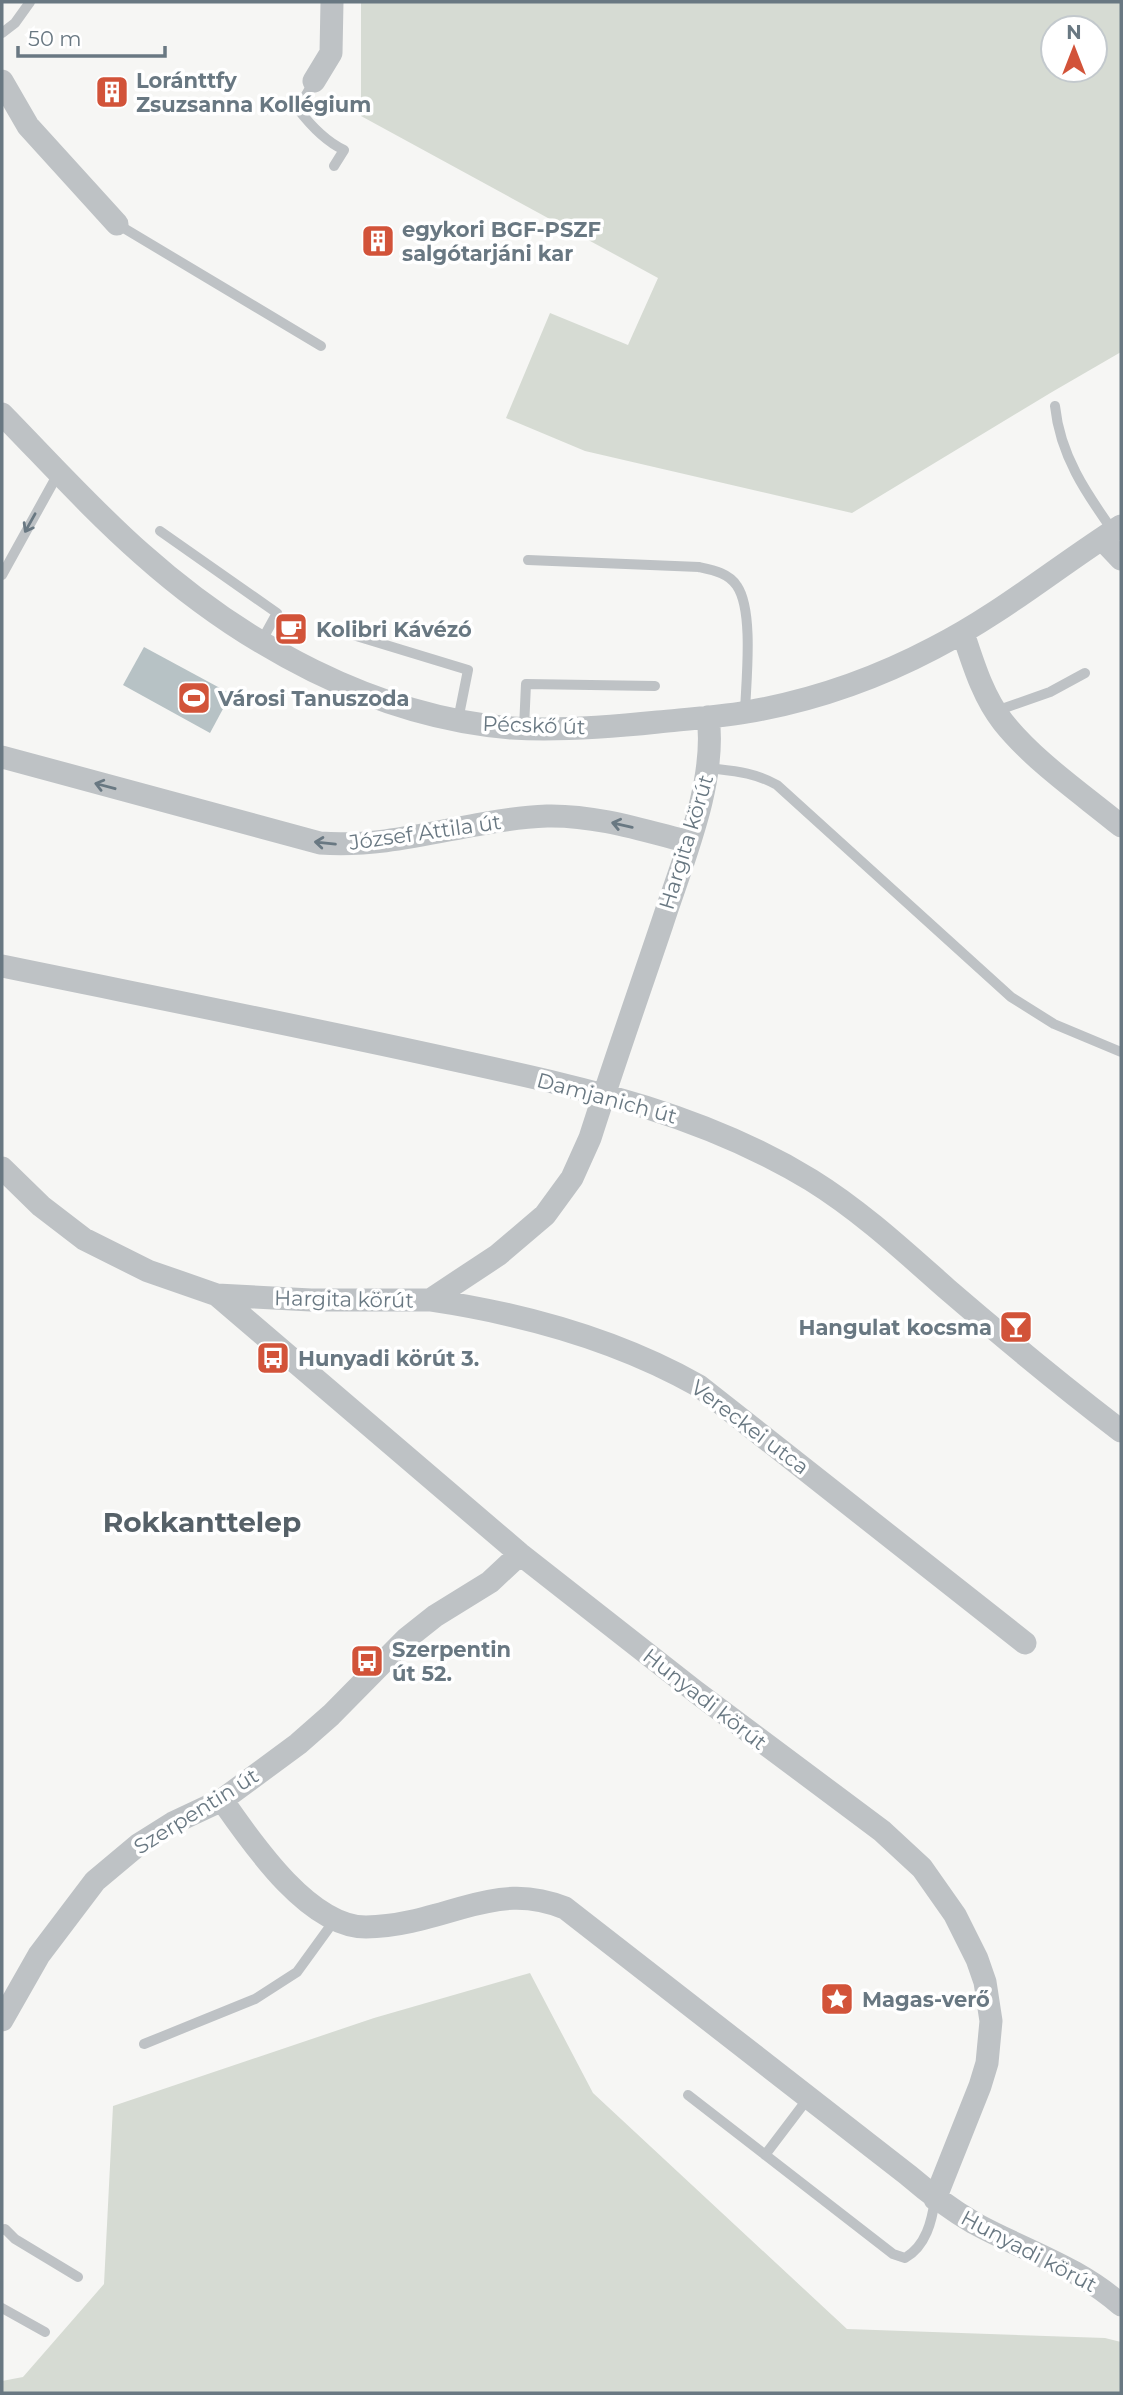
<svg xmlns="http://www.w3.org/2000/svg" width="1123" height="2395" font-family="Montserrat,sans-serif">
	<rect width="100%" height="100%" fill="#f6f6f4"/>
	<!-- green -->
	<path fill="#d6dbd3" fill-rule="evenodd" d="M361,2H1121V352L1052,392L852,513L585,451L506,418L550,313L628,345L658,278L361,116ZM1053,28H1095V70H1053Z
		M530,1973L593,2093L847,2329L1105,2338L1121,2342V2393H2V2381L23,2377L104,2284L113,2106L374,2018Z"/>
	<!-- water -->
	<path fill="#b7c2c5" d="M144,647L231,694L210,733L123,685Z"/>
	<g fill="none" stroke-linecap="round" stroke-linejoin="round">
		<!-- service -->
		<path stroke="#bec2c5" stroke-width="10" d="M2,33L15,23L30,2
			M314,81L298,109C311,126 325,141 344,150L334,166
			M117,224L321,346
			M1055,406C1060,455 1086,493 1113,531
			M160,531L277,613L261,642
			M528,560L699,567C713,570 729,573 737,586C754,611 746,681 745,712
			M2,575L59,472
			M330,628L468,670L458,720
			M996,711L1050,692L1085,673
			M524,728L526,684L655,686
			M709,768C734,771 754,772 777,785L1011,997L1054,1024L1121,1052
			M144,2044L255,1999L297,1972L334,1921
			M688,2095L893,2254L905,2258C926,2246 932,2221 935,2199
			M765,2155L809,2097
			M2,2230L5,2229L15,2239L78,2277
			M2,2308L45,2332"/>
		<!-- minor -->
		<path stroke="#bec2c5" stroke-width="23" d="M2,81L28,126L117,224
			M314,81L331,53L332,2
			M2,414C48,461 93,511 142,554C243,644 374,717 512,728C560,731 610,727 658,722C688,719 718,717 747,712C811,701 877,678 934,648C1001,614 1058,566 1121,526
			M1102,539L1121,559
			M963,633C973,663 983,697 1003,722C1035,762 1081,793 1121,826
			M2,757L320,843C398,849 470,819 547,816C596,815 642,830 689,842
			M2,966C148,996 295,1025 441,1057C572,1086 694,1109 811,1180C861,1211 904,1251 947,1289C1004,1338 1062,1386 1121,1431
			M2,1168L41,1206L84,1239L148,1271L217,1295L311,1300H430L498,1255L545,1215L572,1178L590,1138C613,1066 638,995 662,924C682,862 717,782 708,717
			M217,1295L520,1554L696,1692L882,1831L922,1868L955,1915L977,1959L985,1982L991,2021L987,2063L980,2086L935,2199
			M430,1300C524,1314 616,1339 699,1386L1025,1643
			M222,1800C252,1843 309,1927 366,1927C398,1927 430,1917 461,1908C499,1897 528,1893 565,1908L908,2175C929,2193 950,2209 974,2223C1025,2251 1077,2266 1121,2305
			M2,2020L39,1955L95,1881L138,1845L173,1823L222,1800L298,1744L331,1715L406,1639L435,1616L490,1582L520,1554"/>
	</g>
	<!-- one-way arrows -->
	<defs><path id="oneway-shaft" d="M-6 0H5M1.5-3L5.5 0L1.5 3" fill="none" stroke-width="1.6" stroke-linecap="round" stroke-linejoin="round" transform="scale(1.75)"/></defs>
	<g stroke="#697882">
		<use href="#oneway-shaft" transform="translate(30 523) rotate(119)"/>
		<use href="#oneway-shaft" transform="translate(105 786) rotate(-165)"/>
		<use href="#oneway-shaft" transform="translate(622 825) rotate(-167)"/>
		<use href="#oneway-shaft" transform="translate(325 843) rotate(-174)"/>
	</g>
	<!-- icons -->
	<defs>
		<symbol id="building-square" viewBox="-11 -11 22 22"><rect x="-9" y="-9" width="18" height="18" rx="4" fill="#d25339" stroke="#fff"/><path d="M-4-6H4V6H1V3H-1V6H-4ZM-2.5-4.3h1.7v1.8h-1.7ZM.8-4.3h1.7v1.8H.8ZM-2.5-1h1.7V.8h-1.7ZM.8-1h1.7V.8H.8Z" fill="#fff"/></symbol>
		<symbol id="cafe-square" viewBox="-11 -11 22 22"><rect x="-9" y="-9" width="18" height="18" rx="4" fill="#d25339" stroke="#fff"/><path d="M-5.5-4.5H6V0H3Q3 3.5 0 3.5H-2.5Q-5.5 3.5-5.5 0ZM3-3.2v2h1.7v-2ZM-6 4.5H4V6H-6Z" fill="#fff"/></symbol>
		<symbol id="stadium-square" viewBox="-11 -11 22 22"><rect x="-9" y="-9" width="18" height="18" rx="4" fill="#d25339" stroke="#fff"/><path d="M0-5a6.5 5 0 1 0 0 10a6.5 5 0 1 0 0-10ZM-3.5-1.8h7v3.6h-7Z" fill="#fff"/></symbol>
		<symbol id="bar-square" viewBox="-11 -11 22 22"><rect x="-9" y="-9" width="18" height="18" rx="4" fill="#d25339" stroke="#fff"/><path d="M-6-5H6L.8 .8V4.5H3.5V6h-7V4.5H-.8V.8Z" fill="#fff"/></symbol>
		<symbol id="bus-square" viewBox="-11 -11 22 22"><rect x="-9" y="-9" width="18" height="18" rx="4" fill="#d25339" stroke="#fff"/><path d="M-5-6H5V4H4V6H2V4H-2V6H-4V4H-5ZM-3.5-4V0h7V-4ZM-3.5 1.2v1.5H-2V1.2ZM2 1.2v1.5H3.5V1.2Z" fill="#fff"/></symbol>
		<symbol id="sight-square" viewBox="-11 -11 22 22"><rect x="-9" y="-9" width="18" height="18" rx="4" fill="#d25339" stroke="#fff"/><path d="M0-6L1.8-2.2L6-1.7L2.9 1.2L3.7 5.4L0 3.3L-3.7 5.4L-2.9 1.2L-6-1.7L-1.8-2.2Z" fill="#fff"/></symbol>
	</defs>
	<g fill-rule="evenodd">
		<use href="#building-square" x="93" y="73" width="38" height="38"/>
		<use href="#building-square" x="359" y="222" width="38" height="38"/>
		<use href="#cafe-square" x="272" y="610" width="38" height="38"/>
		<use href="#stadium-square" x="175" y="679" width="38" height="38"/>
		<use href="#bar-square" x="997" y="1308" width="38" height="38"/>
		<use href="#bus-square" x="254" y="1339" width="38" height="38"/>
		<use href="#bus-square" x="348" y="1642" width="38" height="38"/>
		<use href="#sight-square" x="818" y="1980" width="38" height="38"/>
	</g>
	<g text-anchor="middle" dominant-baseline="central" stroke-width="7" stroke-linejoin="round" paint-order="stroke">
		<!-- poi labels -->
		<g font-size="21" font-weight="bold" fill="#697882" stroke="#fff" text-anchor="start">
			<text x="136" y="80">Loránttfy<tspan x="136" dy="24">Zsuzsanna Kollégium</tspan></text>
			<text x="402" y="229">egykori BGF-PSZF<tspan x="402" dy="24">salgótarjáni kar</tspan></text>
			<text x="316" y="629">Kolibri Kávézó</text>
			<text x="218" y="698">Városi Tanuszoda</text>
			<text x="992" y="1327" text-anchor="end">Hangulat kocsma</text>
			<text x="298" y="1358">Hunyadi körút 3.</text>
			<text x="392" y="1649">Szerpentin<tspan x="392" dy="24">út 52.</tspan></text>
			<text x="862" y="1999">Magas-verő</text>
		</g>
		<!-- street labels -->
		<g font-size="21" fill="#697882" stroke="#fff">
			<text transform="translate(534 725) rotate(2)">Pécskő út</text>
			<text transform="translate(425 832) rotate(-8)">József Attila út</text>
			<text transform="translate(686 842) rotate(-73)">Hargita körút</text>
			<text transform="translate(607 1098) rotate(15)">Damjanich út</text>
			<text transform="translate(344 1299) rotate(1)">Hargita körút</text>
			<text transform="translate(750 1427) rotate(37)">Vereckei utca</text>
			<text transform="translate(705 1699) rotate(38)">Hunyadi körút</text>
			<text transform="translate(196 1811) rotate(-32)">Szerpentin út</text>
			<text transform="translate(1029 2251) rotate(28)">Hunyadi körút</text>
		</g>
		<!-- district labels -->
		<g font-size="28" font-weight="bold" fill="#566168" stroke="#fff">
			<text x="202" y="1522">Rokkanttelep</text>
		</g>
	</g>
	<!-- border -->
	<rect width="1123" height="2395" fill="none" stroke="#697882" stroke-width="7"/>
	<!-- north arrow -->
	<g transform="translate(1074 49)"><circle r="33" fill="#ffffff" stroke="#c3c9cd" stroke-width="2"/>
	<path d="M0-5L12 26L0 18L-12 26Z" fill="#d25339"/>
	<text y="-10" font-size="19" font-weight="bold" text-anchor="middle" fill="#697882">N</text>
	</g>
	<!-- scale -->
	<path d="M18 46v10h147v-10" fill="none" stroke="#697882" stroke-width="3.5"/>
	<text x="28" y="46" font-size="21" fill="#697882" stroke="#ffffff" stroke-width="5" paint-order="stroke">50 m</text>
</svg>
